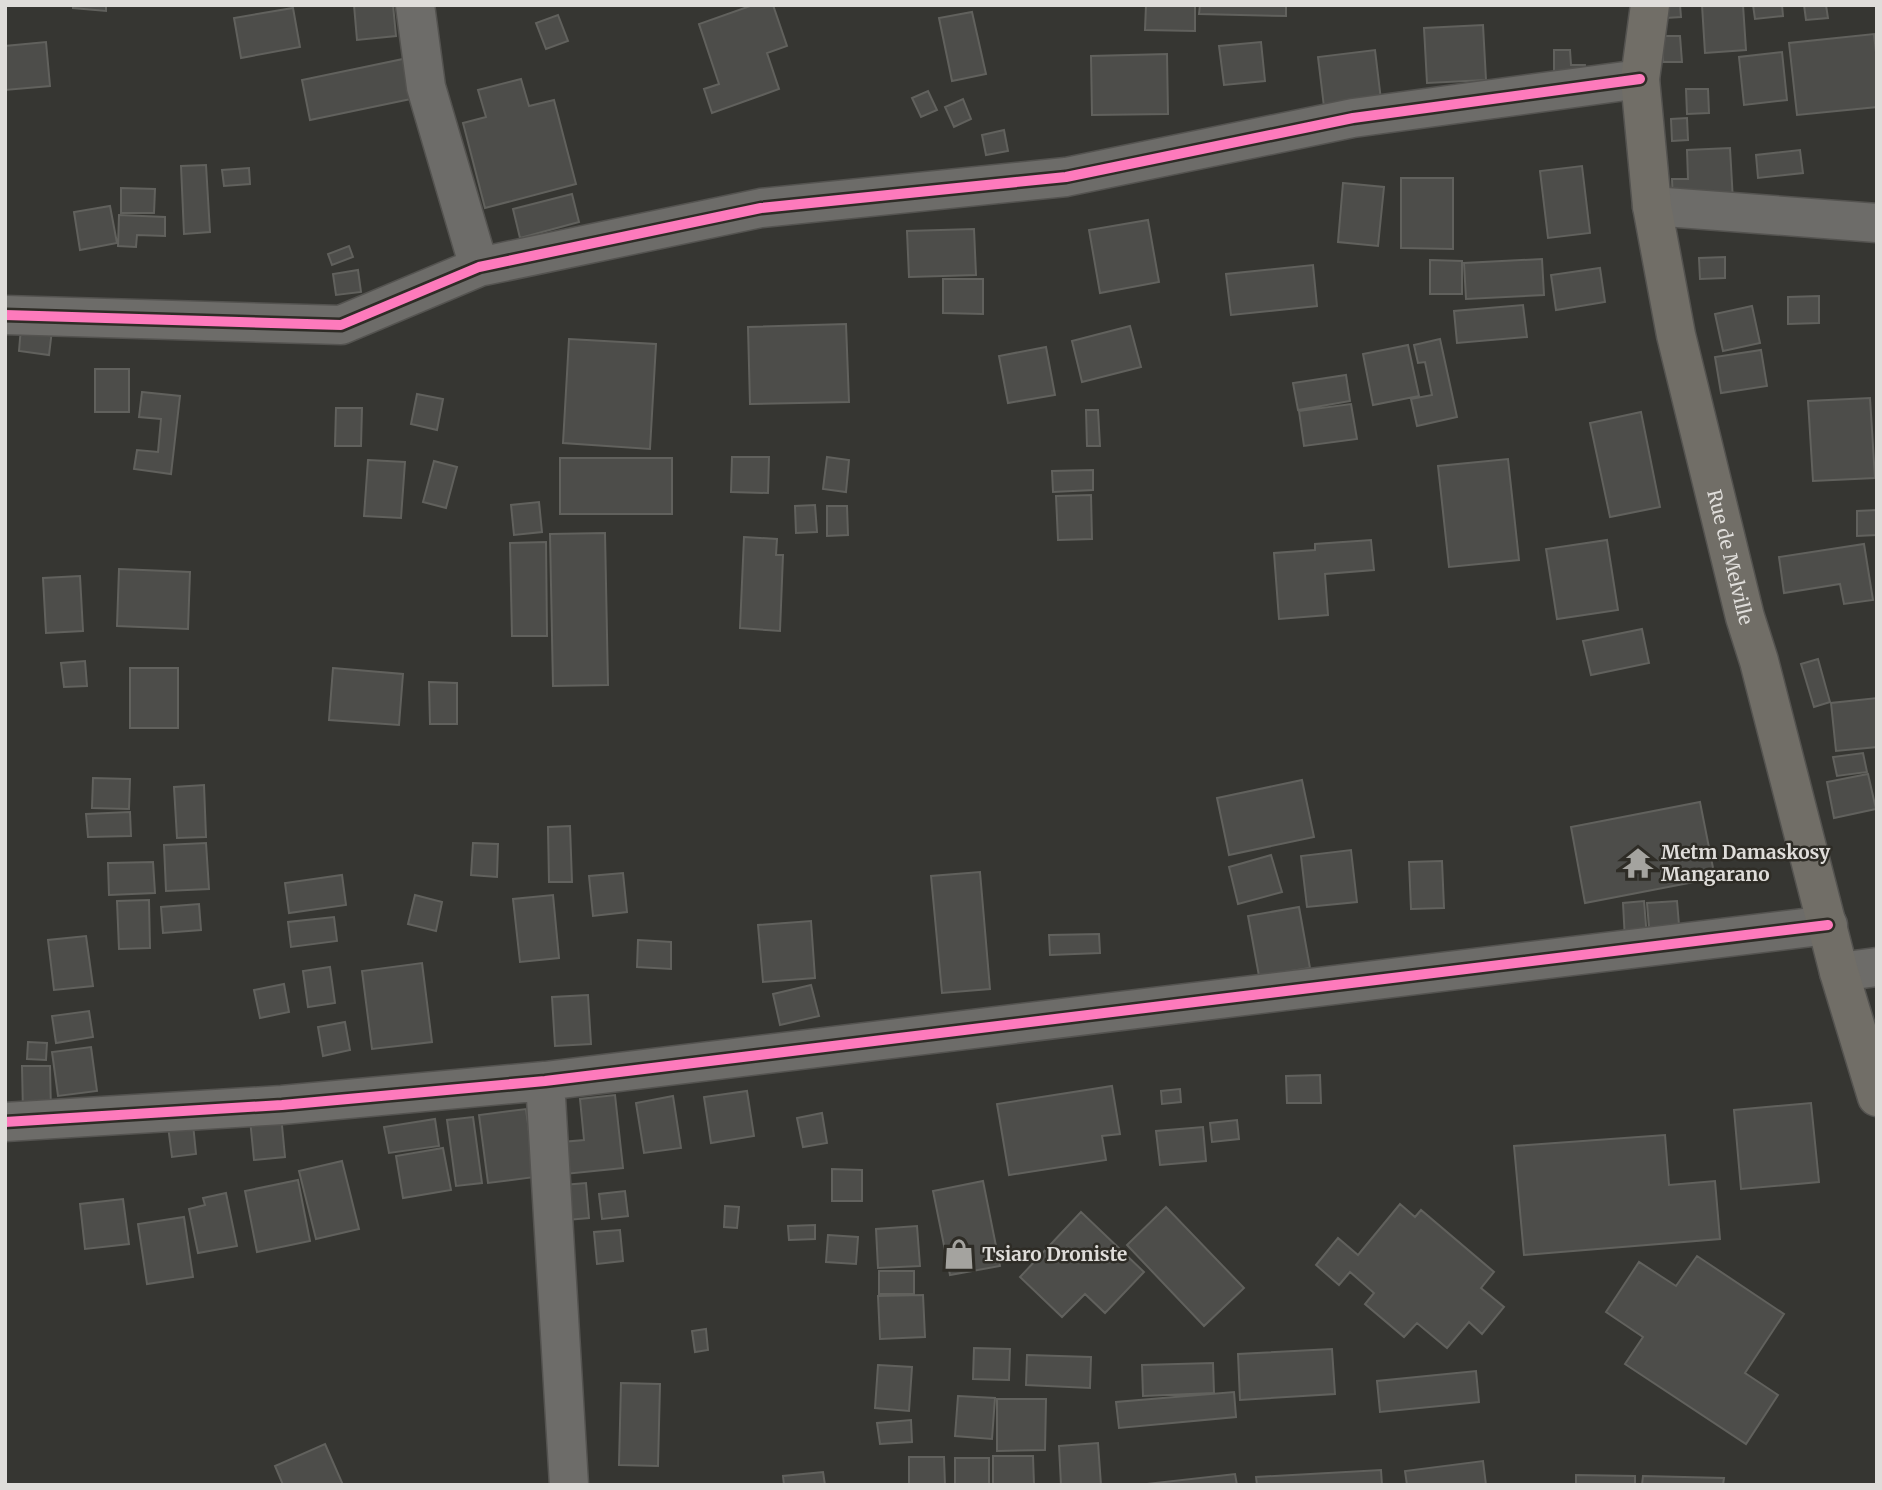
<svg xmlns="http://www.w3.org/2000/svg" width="1882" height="1490" font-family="Merriweather,serif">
	<rect width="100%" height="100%" fill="#363632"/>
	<!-- building -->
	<path fill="#4d4d4a" stroke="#61615d" stroke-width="2" d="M73,5H106V11L73,8Z
		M354,5H393L396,36L357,40Z
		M753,5H773L787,46L767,53L779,89L712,113L704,89L719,84L699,24Z
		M1146,5H1195V31L1145,30Z
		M1200,5H1286V16L1199,14Z
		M1665,5H1680L1681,17L1666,18Z
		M1702,5H1743L1746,50L1705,53Z
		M1753,5H1782L1783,16L1755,19Z
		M1804,5H1826L1828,18L1806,20Z
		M293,8L300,47L241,58L234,18Z
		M972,12L986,74L952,81L939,18Z
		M558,15L568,41L546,49L536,23Z
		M1483,25L1486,80L1427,83L1424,28Z
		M1874,34L1877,62V107L1797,115L1789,43Z
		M1662,36H1680L1682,62H1663Z
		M46,42L50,86L5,90V46Z
		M1261,42L1265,81L1224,85L1219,46Z
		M1375,50L1381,100L1324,107L1318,57Z
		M1554,50H1570L1571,65H1585L1586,81L1554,82Z
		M1782,52L1787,100L1744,105L1739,57Z
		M1167,54L1168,114L1092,115L1091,56Z
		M403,59L411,99L310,120L302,80Z
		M521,79L529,106L554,100L576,184L485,208L463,123L486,117L478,90Z
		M1686,89H1708L1709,113L1687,114Z
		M928,91L937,110L921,117L912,98Z
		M963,99L971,119L954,127L945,107Z
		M1687,118L1688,140L1672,141L1671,119Z
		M1004,130L1008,151L986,155L982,135Z
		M1730,148L1733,201L1673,204L1672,179H1688L1687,150Z
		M1800,150L1803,173L1758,178L1756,155Z
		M206,165L210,232L184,234L181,166Z
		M1582,166L1590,233L1548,238L1540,171Z
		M249,168L250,184L224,186L222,170Z
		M1401,178H1453V249L1401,248Z
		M1343,183L1384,187L1378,246L1338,242Z
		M121,188L155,189L154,213H121Z
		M572,194L579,222L520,238L513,209Z
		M110,206L117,243L80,250L74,212Z
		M119,215L165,217V236L137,235L136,247L118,246Z
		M1148,220L1159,282L1100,293L1089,230Z
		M974,229L976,275L909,277L907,231Z
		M349,246L353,257L332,265L328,254Z
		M1725,257V278L1700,279L1699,258Z
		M1542,259L1544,295L1466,299L1464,263Z
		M1430,260L1462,261V294H1430Z
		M1313,265L1317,306L1231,315L1226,274Z
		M1600,268L1605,302L1556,310L1551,275Z
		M358,270L361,292L336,295L333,274Z
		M943,279H983V314L943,313Z
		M1819,296V323L1788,324V297Z
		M1523,305L1527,337L1457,343L1454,311Z
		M1752,306L1760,343L1723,351L1715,314Z
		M846,324L849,402L750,404L748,327Z
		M1130,326L1141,367L1082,382L1072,341Z
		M21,327L52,330L49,355L19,351Z
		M569,339L656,344L650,449L563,443Z
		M1440,339L1457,417L1417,426L1411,399L1432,395L1425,362L1418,363L1414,345Z
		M1408,345L1419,396L1373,405L1363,354Z
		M1046,347L1055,395L1008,403L999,356Z
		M1761,350L1767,386L1721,393L1715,357Z
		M95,369H129V412H95Z
		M1346,375L1350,401L1298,410L1293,383Z
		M142,392L180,396L171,474L134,469L137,450L158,452L161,419L139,417Z
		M417,394L443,399L437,430L411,424Z
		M1870,398L1875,478L1813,481L1808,401Z
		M1351,404L1357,439L1304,446L1299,411Z
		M336,408H362L361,446H335Z
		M1086,410H1098L1100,446H1087Z
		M1641,412L1660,507L1610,517L1590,423Z
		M732,457H769L768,493L731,492Z
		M827,457L849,460L846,492L823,489Z
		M560,458H672V514H560Z
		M1508,459L1519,560L1449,567L1438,466Z
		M368,460L405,462L401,518L364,516Z
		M434,461L457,467L446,508L423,502Z
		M1093,470V490L1053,492L1052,471Z
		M1091,495L1092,539L1058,540L1056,496Z
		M539,502L542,532L514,535L511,505Z
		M815,505L817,532L796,533L795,506Z
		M827,506H847L848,535L827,536Z
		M1877,510V535L1857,536V511Z
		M605,533L608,685L553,686L550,534Z
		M744,537L777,539L776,555H783L780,631L740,628Z
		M1371,540L1374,570L1325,574L1328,615L1279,619L1274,553L1315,550V544Z
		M1607,540L1618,610L1557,619L1546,549Z
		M546,542L547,636H512L510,543Z
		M1864,544L1873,600L1844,604L1840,584L1784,593L1779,557Z
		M119,569L190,572L188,629L117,626Z
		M80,576L83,631L46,633L43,578Z
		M1642,629L1649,663L1591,675L1583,641Z
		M1818,659L1830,702L1814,707L1801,664Z
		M85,661L87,686L64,687L61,663Z
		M130,668H178V728H130Z
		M333,668L403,674L399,725L329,720Z
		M429,682L457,683V724H430Z
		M1877,698V747L1836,751L1831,703Z
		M1863,753L1867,772L1837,776L1833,757Z
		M1868,774L1876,809L1834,818L1827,782Z
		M93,778L130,779L129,809L92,808Z
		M1302,780L1314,837L1229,855L1217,798Z
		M204,785L206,837L177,838L174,787Z
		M1700,802L1715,878L1585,903L1571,827Z
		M130,812L131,836L88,837L86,814Z
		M570,826L572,882H549L548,827Z
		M206,843L209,889L166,891L164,845Z
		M473,843L498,844L497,877L471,875Z
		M1351,850L1357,902L1307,907L1301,856Z
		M1271,855L1282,892L1238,904L1229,867Z
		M1442,861L1444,908L1411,909L1409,862Z
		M153,862L155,893L109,895L108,863Z
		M980,872L990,989L942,993L931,876Z
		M623,873L627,912L593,916L589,876Z
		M342,875L346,905L289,913L285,883Z
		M415,895L442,902L436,931L408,924Z
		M553,895L559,958L520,962L513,899Z
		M149,900L150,948L119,949L117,901Z
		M1644,901L1647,938L1625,940L1623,903Z
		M1677,901L1680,937L1650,939L1647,903Z
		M199,904L201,930L163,933L161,907Z
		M1299,907L1310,968L1259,976L1248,916Z
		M334,917L337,941L291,947L288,922Z
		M811,921L815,978L763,982L758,925Z
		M1099,934L1100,953L1050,955L1049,935Z
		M86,936L93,986L54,990L48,940Z
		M638,940L671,942V969L637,967Z
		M422,963L432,1042L372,1049L362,971Z
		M330,967L335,1003L308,1007L303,971Z
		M284,984L289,1012L260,1018L254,990Z
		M811,985L819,1016L780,1025L773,994Z
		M588,995L591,1044L555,1046L552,997Z
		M89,1011L93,1037L56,1043L52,1016Z
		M345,1022L350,1050L323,1056L318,1027Z
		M28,1042L47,1043L46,1060L27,1059Z
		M91,1047L97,1091L58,1096L52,1052Z
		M22,1066H50L51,1112L23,1113Z
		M1320,1075L1321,1103H1287L1286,1076Z
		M1112,1086L1120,1134L1102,1136L1106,1160L1009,1175L997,1104Z
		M1180,1089L1181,1102L1162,1104L1161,1091Z
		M747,1091L754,1136L711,1143L704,1097Z
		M615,1095L623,1168L565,1174L562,1142L584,1140L580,1099Z
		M673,1096L681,1148L644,1153L636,1103Z
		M1811,1103L1819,1182L1741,1189L1734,1110Z
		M526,1109L535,1177L488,1183L479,1115Z
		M822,1113L827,1143L803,1147L797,1118Z
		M281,1115L285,1157L254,1160L250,1119Z
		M473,1117L482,1183L456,1186L447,1120Z
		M435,1119L439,1146L389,1153L384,1127Z
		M1237,1120L1239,1139L1212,1142L1210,1123Z
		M193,1124L196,1154L172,1157L168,1126Z
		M1203,1127L1206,1161L1160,1165L1156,1131Z
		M1665,1135L1669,1185L1715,1181L1720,1239L1524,1255L1514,1146Z
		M443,1148L451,1190L403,1198L396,1156Z
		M342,1161L359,1229L316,1239L299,1171Z
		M832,1169L862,1170V1201H832Z
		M298,1180L310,1241L257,1252L245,1191Z
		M983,1181L1000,1266L950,1275L933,1191Z
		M586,1183L589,1218L567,1220L563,1185Z
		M625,1191L628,1216L602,1219L599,1194Z
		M226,1193L237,1246L198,1253L189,1209L205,1205L203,1198Z
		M123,1199L129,1244L85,1249L80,1204Z
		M1400,1204L1415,1217L1421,1210L1494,1272L1481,1288L1504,1307L1482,1334L1469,1322L1447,1348L1417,1323L1404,1337L1365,1304L1374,1293L1350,1272L1339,1285L1316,1265L1338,1238L1358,1255Z
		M725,1206L739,1207L737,1228L724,1227Z
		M1166,1207L1244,1288L1204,1326L1127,1245Z
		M1081,1212L1144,1272L1105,1313L1085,1294L1062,1317L1020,1277Z
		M184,1217L193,1277L147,1284L138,1224Z
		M815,1225V1239L789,1240L788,1226Z
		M917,1226L920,1266L878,1268L876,1229Z
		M620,1230L623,1261L597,1264L594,1232Z
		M828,1235L858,1237L856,1264L826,1262Z
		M1697,1256L1784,1314L1745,1373L1778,1395L1746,1444L1625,1364L1643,1337L1606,1312L1639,1262L1676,1286Z
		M879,1271H914V1294H879Z
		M923,1295L925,1337L880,1339L878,1296Z
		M706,1329L708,1350L695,1352L692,1331Z
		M974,1348L1010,1349L1009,1380L973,1379Z
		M1332,1349L1335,1394L1240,1400L1238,1354Z
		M1027,1355L1091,1357L1090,1388L1026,1385Z
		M1213,1363L1214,1393L1143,1396L1142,1365Z
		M878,1365L912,1367L909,1411L875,1408Z
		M1476,1371L1479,1402L1380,1412L1377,1381Z
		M621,1383L660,1384L658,1466L619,1465Z
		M1234,1392L1236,1417L1119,1428L1116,1402Z
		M958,1396L995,1398L992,1439L955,1436Z
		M997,1399H1046L1045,1450L997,1451Z
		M911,1420L912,1442L880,1444L877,1423Z
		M1098,1443L1101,1485H1061L1059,1446Z
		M325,1444L343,1485H283L275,1466Z
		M993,1456H1033L1034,1485H993Z
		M909,1457H944L945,1485H909Z
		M955,1458H989V1485H955Z
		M1483,1461L1486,1485H1407L1405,1471Z
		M1381,1470L1382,1485H1257L1256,1477Z
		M823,1472L825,1485H784L783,1476Z
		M1235,1474L1237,1485H1138Z
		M1576,1475L1635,1476V1485H1576Z
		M1643,1476L1724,1478L1723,1485H1642Z"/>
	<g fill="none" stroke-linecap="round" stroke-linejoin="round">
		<defs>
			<path id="minor" d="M415,5L426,87L479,267
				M1652,206L1877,223
				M5,315L341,325L479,267L761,208L1066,177L1353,118L1640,79
				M1839,972L1877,967
				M545,1081L569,1485
				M5,1122L282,1105L545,1081L1828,925"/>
			<g id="primary">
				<path id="s1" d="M1650,5L1640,79L1652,206L1676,335L1745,617L1759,661L1839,972L1877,1097"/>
			</g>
		</defs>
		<!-- minor casing -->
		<use href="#minor" stroke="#545350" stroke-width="41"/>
		<!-- primary casing -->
		<use href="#primary" stroke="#545350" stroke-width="41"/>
		<!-- minor -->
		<use href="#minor" stroke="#6d6c69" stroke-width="38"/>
		<!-- primary -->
		<use href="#primary" stroke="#716e67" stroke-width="38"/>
		<defs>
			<path id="cycleway" d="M5,315L341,325L479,267L761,208L1066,177L1353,118L1640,79
				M5,1122L282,1105L545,1081L1828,925"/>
		</defs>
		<!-- cycleway casing -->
		<use href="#cycleway" stroke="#2e2c26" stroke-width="15"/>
		<!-- cycleway -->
		<use href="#cycleway" stroke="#fd7abc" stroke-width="10"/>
	</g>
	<!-- icons -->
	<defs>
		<symbol id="temple-bare" viewBox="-9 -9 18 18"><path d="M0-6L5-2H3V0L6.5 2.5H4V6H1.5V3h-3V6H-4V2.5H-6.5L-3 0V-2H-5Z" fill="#a4a39f" stroke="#2e2c26" stroke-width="2.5" paint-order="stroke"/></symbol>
		<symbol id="shop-bare" viewBox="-9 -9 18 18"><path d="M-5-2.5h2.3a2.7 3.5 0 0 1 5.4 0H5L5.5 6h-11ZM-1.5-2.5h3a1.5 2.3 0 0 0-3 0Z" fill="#a4a39f" stroke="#2e2c26" stroke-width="2.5" paint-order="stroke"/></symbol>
	</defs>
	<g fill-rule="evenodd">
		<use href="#temple-bare" x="1616" y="841" width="44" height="44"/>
		<use href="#shop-bare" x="937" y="1232" width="44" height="44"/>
	</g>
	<g text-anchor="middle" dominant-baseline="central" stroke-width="5" stroke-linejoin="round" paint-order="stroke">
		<!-- street labels -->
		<g font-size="19" fill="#dfddda" stroke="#2e2c26">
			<text stroke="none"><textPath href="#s1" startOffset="562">Rue de Melville</textPath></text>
		</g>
		<!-- poi labels -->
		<g font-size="19" font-weight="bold" fill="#dfddda" stroke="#2e2c26" text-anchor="start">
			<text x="1661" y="852">Metm Damaskosy<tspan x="1661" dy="22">Mangarano</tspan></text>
			<text x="982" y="1254">Tsiaro Droniste</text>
		</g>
	</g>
	<!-- border -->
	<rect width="1882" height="1490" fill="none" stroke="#dfddda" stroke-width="14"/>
</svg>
